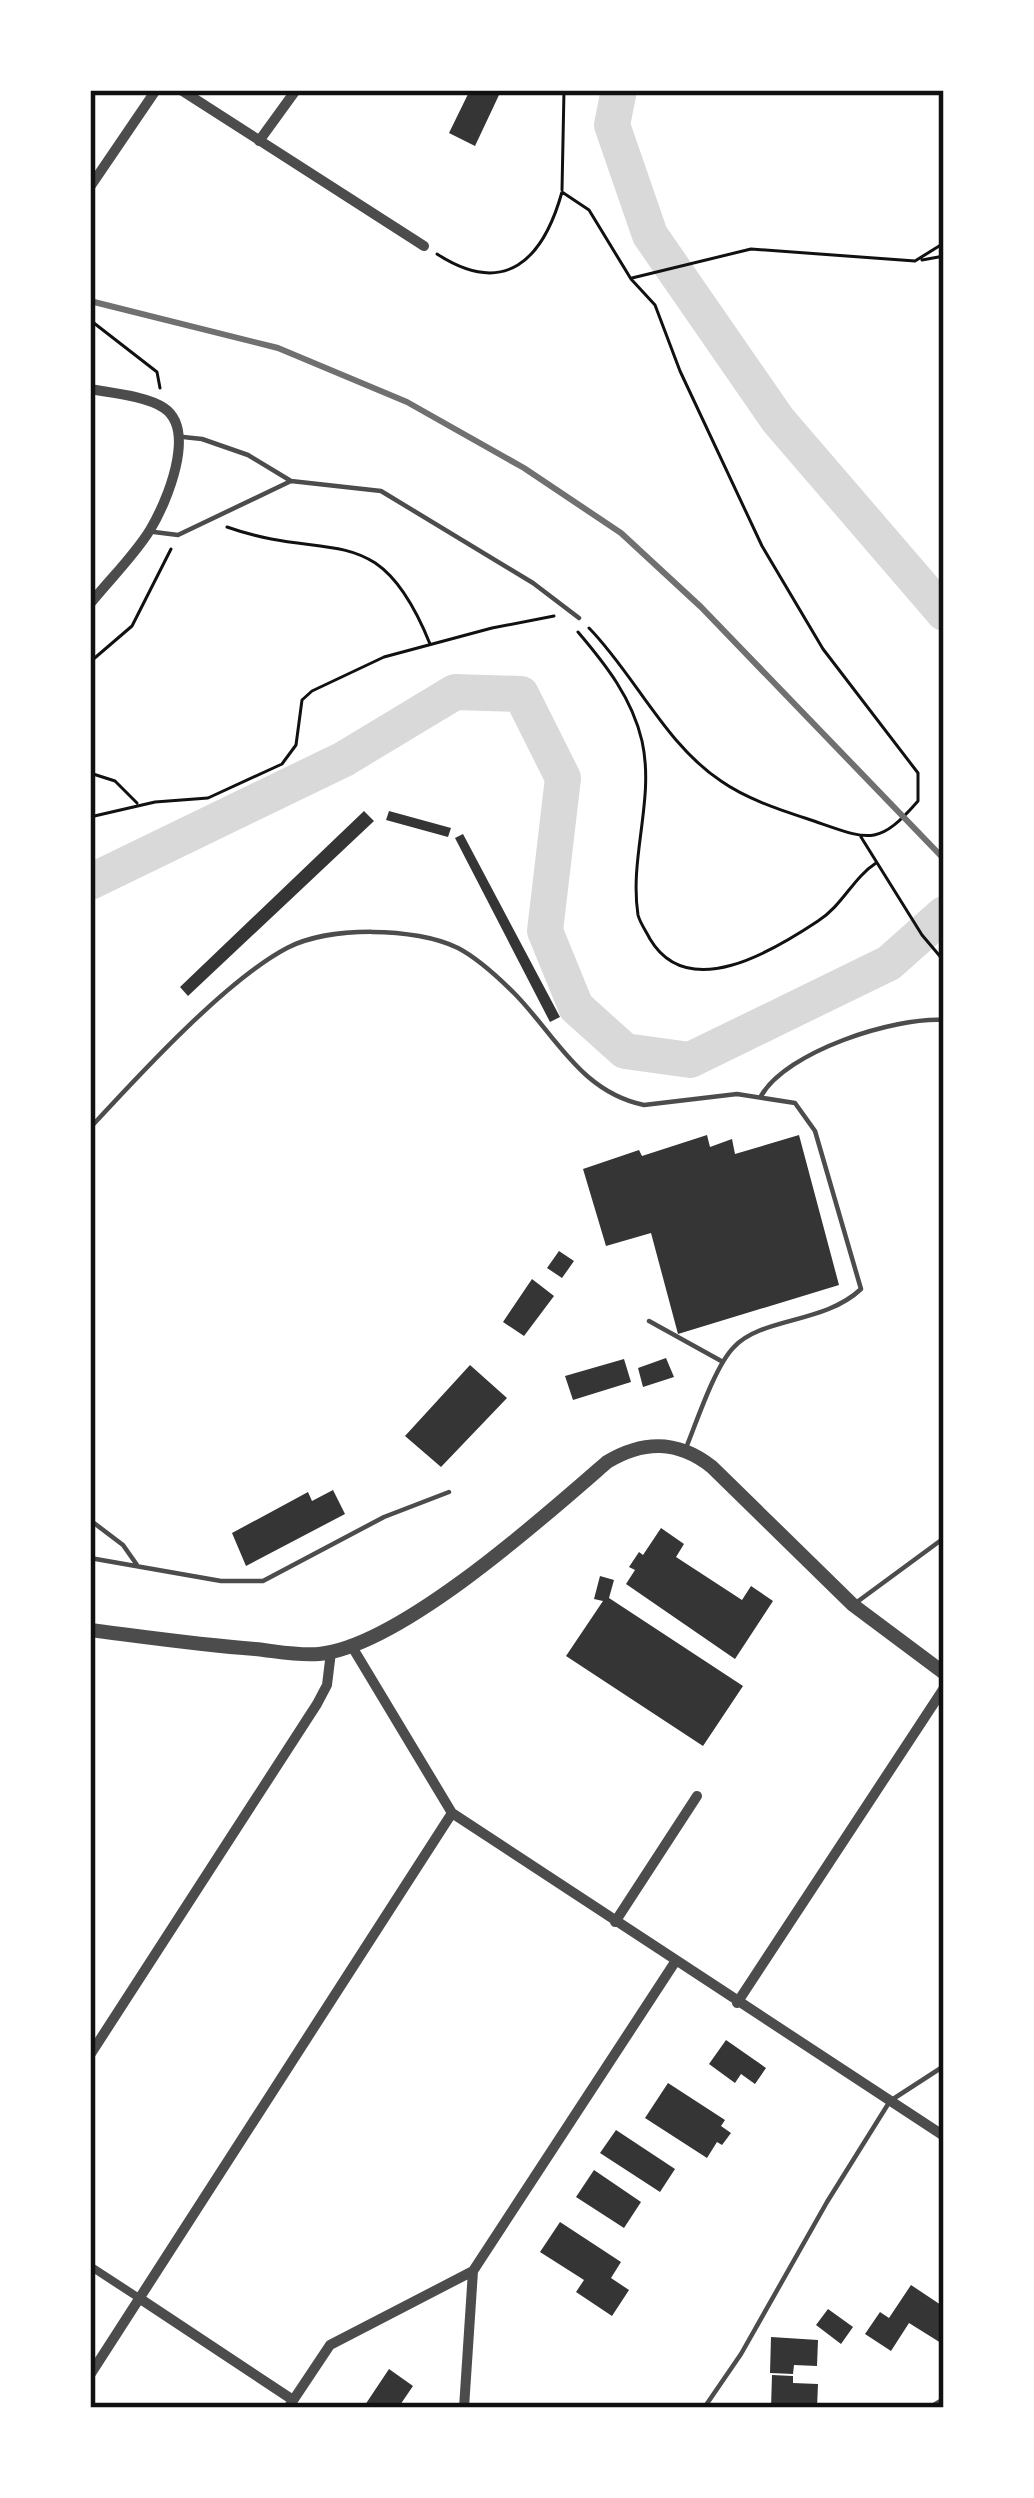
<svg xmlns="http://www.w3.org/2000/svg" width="1034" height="2498" font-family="'Times New Roman',serif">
	<rect width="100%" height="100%" fill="#fff"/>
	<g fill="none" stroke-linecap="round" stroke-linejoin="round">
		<!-- river -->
		<path stroke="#d9d9d9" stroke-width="36" d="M619,90L612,125L650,235L778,420L944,613
			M90,882L344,759L455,692L521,694L563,778L545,931L576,1007L625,1051L690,1060L889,963L944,914"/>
	</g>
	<!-- building -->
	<path fill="#353535" d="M470,90H488L499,95L475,146L449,133Z
		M364,811L374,821L188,996L180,987Z
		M389,811L451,828L448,837L386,820Z
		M463,834L560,1017L550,1022L455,838Z
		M707,1135L710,1147L732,1139L735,1154L799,1135L839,1285L678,1334L651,1233L606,1246L583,1169L639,1150L642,1156Z
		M559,1251L574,1261L562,1278L547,1268Z
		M532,1279L554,1296L524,1336L503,1322Z
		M666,1358L674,1377L643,1387L638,1368Z
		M624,1359L631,1382L573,1400L565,1376Z
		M470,1365L507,1398L441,1467L405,1436Z
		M333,1490L345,1514L246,1566L232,1533L308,1492L312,1501Z
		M661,1528L684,1544L676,1557L742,1600L751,1586L773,1601L735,1659L626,1584L635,1570L629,1567L639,1552L643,1555Z
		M600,1576L614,1580L609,1598L743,1686L703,1746L566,1656L603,1601L594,1599Z
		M726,2040L766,2068L755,2084L741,2074L735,2083L709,2064Z
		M668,2083L725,2120L721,2126L731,2133L722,2145L717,2142L707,2158L645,2118Z
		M616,2130L675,2169L660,2192L600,2153Z
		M594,2170L641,2202L624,2228L576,2197Z
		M560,2222L621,2262L611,2278L629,2290L612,2316L576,2292L584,2280L540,2252Z
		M911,2285L944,2307V2338L941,2343L909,2323L891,2351L865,2334L880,2312L889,2318Z
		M828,2309L853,2327L841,2344L816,2325Z
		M771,2337L818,2340L817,2366L794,2365L793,2374L770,2373Z
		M389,2369L413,2386L398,2408H363Z
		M772,2375L793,2376V2383L818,2384L817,2408H771Z"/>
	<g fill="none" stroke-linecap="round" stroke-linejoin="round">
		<!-- path -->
		<path stroke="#111" stroke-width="3" d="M562,190L564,90
			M437,254C505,298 543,260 562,192L589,210L631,279L655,305L680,371L762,546L823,649L918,773V801C878,847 869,840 814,821C784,811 748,800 721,781C665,744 635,675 589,628
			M922,260L944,256
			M632,278L751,249L915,261L944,243
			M90,320L157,372L160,388
			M227,527C331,564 378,515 430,644
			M578,632C606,665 632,698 642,741C655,799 629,857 638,915C640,923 646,931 650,939C688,1003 773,951 818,921C842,906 853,878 876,863
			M90,662L132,626L171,549
			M90,773L115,781L137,803
			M90,817L155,802L208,798L282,764L296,745L302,700L312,691L384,657L492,628L554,616
			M861,837L922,935L944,961"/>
		<!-- service -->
		<path stroke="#4c4c4c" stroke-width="4.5" d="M183,437L202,439L248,455L291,481L381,491L533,583L579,618
			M154,532L178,535L291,481
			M761,1096C787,1051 894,1017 944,1020
			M90,1128C138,1076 226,980 287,948C329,926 415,927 458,948C479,959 498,977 515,994C556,1036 581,1092 644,1105L737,1094L795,1103L815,1131L861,1289C824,1324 762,1317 734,1347C715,1366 697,1421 686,1448
			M649,1321L723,1362
			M90,1520L123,1545L137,1565
			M90,1558L221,1581H263L384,1517L449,1492
			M857,1602L944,1538
			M704,2408L741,2354L827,2202L890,2101L944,2066"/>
		<!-- pedestrian -->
		<path stroke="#4c4c4c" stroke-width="8" d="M90,2266L139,2298"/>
		<!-- minor -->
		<path stroke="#4c4c4c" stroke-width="10" d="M181,90L424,246
			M259,141L296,90
			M90,187L156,90
			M90,389C111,393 146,396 164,408C197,430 167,502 150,530C134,556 109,580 90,604
			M351,1645L452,1813L944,2136
			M615,1922L697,1796
			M737,2003L944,1688
			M90,2055L317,1704L327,1685L331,1652
			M473,2271L675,1962
			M139,2298L293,2400
			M90,2375L452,1813
			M288,2408L330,2345L473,2271L464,2408
			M934,2408L944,2402"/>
		<!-- tertiary -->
		<path stroke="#4c4c4c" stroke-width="14" d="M90,1630C145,1637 200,1645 255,1649C275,1651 298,1656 319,1654C400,1646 544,1517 607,1462C644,1440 678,1440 712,1467L853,1605L944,1673"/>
		<!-- rail -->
		<path stroke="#707070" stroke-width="6" d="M90,301L278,348L407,402L524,468L621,533L701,607L944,859"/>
	</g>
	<!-- border -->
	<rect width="1034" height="2498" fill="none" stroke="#ffffff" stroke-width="186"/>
	<rect x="93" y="93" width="848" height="2312" fill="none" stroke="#111" stroke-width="4.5"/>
</svg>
